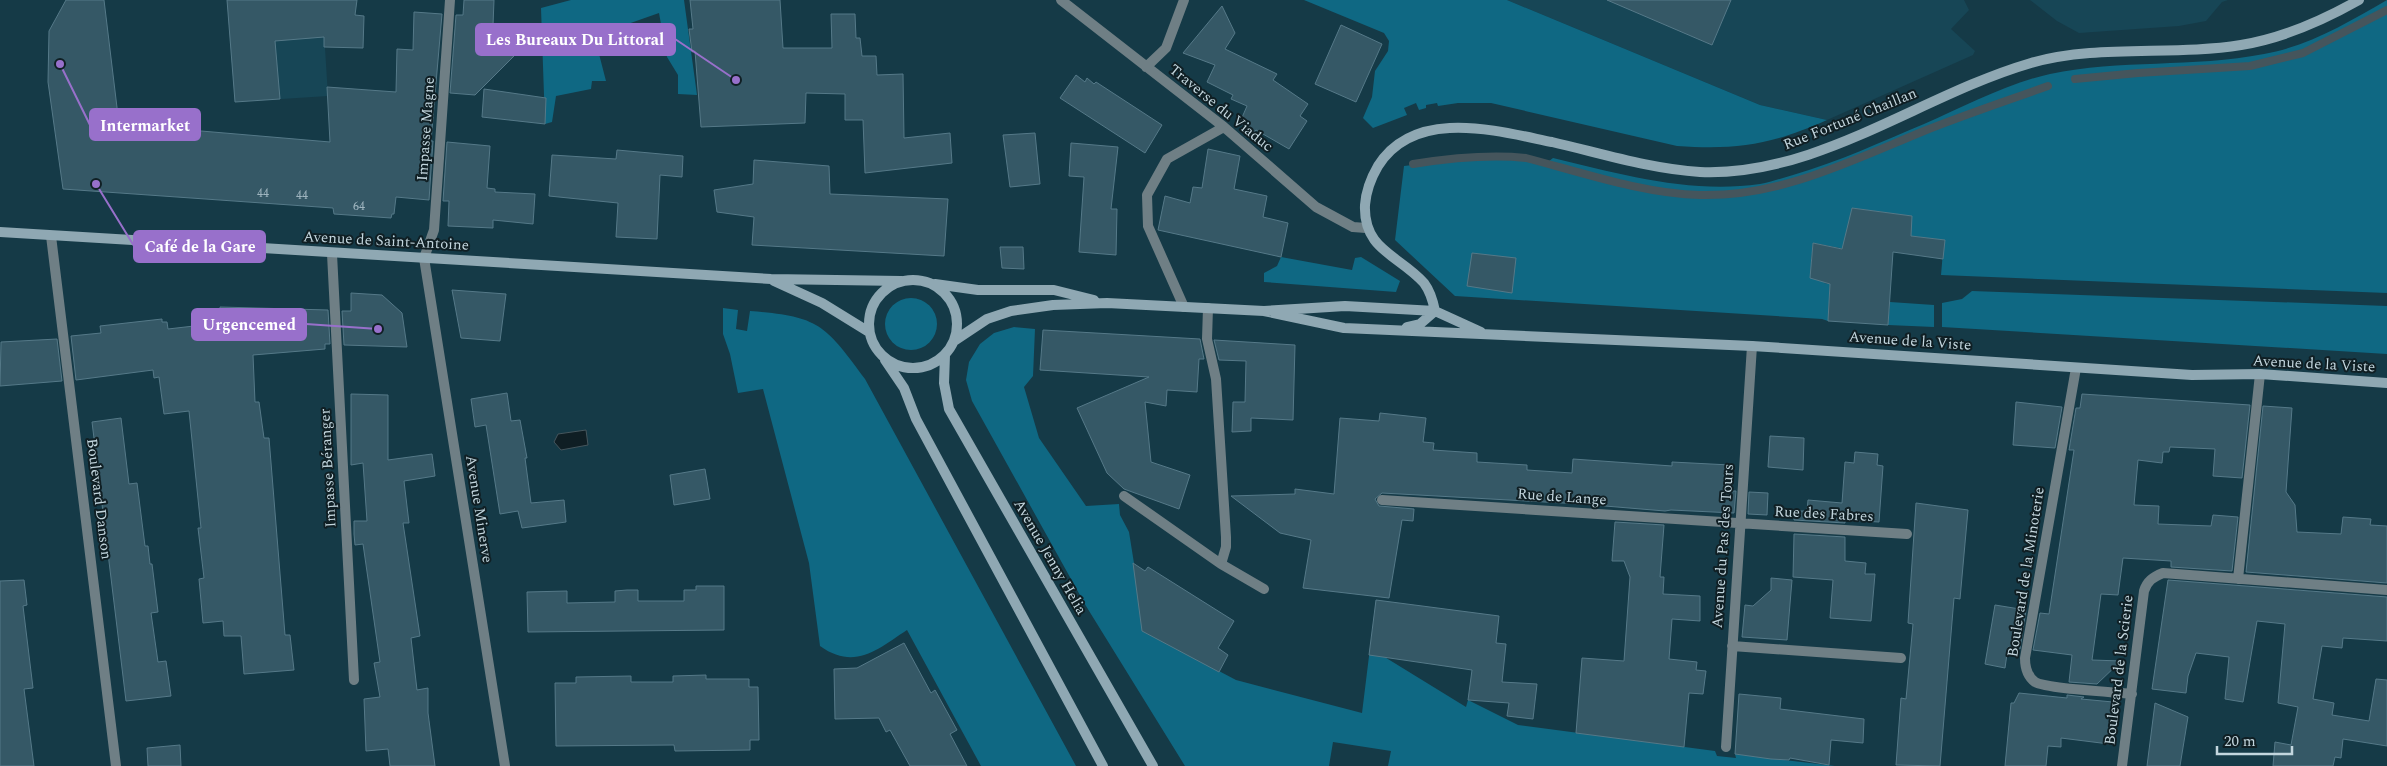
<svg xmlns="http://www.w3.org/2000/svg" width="2387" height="766" font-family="Spectral,serif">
	<rect width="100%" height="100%" fill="#153a47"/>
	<!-- built -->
	<path fill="#174656" d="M227,0H322L328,96L235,102Z
		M1507,0H1964L1969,10L1951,29L1975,51L1973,55L1827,120L1760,105Z
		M2030,0H2228L2222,2L2206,21L2179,26L2079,33L2057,21Z"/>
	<!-- green -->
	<path fill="#0f6883" d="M571,0H684L697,95L678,94V75L667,57L659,13L605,32L599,54L606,81H592L591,89L556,96L552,122L545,124L541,8Z
		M1304,0H1507L1760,105L1827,120C1771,145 1737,150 1677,146L1491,103H1458L1438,106L1437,103L1426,105V108L1419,110L1416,103L1404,108L1407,115L1373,128L1363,118L1372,97L1375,71L1388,51L1389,41L1384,33Z
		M2387,0V293L1941,275L1944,240L1911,236V216L1852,208L1845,249L1813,243L1811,263L1832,267L1824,283L1830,284L1828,321L1822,319L1455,296L1395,240L1404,166C1453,160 1495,153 1544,165L1553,158C1620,174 1689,194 1760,184C1771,182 1782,178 1793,175C1838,162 1881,142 1924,124C1963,107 2008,83 2050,74C2120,59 2193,68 2264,54C2309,46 2347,23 2387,0Z
		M1281,257L1352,270L1355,258L1361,257L1400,281L1396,292L1264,282V273L1277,266Z
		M1972,291L2387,306V354L1942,327V303L1962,299Z
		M885 324a26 26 0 1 1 52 0a26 26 0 1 1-52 0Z
		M1890,302L1934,305V327L1888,325Z
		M723,308L738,310L736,329L747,331L750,311C818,316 825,324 865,379L1076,766H981L907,630C878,649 855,671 820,646L809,563L763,389L738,393L730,354L723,334Z
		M1014,327L1035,329L1033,376L1024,387L1039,438L1086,506L1119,504L1120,515L1129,532L1145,632L1236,680L1362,713L1370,648L1466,707L1468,700L1518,725L1715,751L1717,756L1736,758L1735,754L1835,766H1388L1391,751L1333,742L1329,766H1185L1086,606L972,401L966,380L969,362L980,344L994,333Z"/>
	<!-- water -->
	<path fill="#0f1e24" stroke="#45555c" d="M586,430L588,445L561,450L554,442L558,434Z"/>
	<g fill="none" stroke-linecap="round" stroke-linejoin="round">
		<!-- stream -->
		<path stroke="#45555c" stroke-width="8" d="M2075,79L2138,73L2250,66L2303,53L2387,10
			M1413,164C1451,158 1488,154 1526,158C1580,172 1644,194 1700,195C1780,197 1851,161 1924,131C1964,115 2006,101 2048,86"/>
	</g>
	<!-- building -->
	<path fill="#355866" stroke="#557988" d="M66,0H104L119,124L330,142L327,87L396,92L397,49L413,50L414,12L442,14L431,141H433L429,200L396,197L394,214H392L391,218L334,214L333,208L63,189L48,82L49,31Z
		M227,0H357L355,15L364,16L363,48L324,47V37L275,41L280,99L235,102Z
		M464,0H494L492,51L514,56L475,95L450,93L456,15H463Z
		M690,0H780L783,48H832L831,14H855L856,38H860L862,56H876L877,75L903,74L904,138L950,133L952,163L865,173L863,120H845V94L806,93L805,123L701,127L695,51L692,52L689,29H693Z
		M1607,0H1731L1712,45Z
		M1222,6L1235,33L1225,49L1277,74L1273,80L1308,104L1300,116L1307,121L1289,149L1256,130L1253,134L1240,122L1247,106L1231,99L1233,95L1207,82L1215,65L1183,53Z
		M1341,25L1382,44L1356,102L1315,84Z
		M1076,75L1085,82L1087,78L1094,84L1096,82L1162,125L1145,153L1060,98Z
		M484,89L546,98L545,124L482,117Z
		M1035,133L1040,184L1010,187L1003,135Z
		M447,142L490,146L487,188L495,189V192L535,194L533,224L493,220V228L448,226L449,201H443Z
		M1071,143L1118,147L1111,209H1117L1116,255L1079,252L1084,177L1069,176Z
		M1208,149L1240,156L1234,189L1267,196L1263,217L1288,223L1281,257L1158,230L1165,196L1190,203L1193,187L1202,188Z
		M617,150L683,156L682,177L660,175L657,239L616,237L618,203L549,196L552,155L616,159Z
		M754,160L829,166L830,194L948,199L944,256L752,245L754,217L717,212L714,190L753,184Z
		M1852,208L1912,216L1911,236L1945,240L1943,259L1893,252L1888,325L1828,321L1830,284L1810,278L1813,243L1842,249Z
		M1000,247H1023L1024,269L1002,268Z
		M1472,253L1516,258L1512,293L1467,286Z
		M452,290L506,294L500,341L461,338Z
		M351,293L382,295L402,313L407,347L344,345L342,311H351Z
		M220,307L328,310L330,344H325V349L253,355L255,402H259L264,438H269L285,635H290L294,670L244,674L241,636H224L223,621L203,623L199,579L204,578L198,528H201L189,411L164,414L159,377L154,378L153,370L76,380L71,336L101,333L100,326L162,319V322H167L168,329L220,323Z
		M1043,330L1200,339L1204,359H1199L1197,392L1167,390L1166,406L1145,402L1151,462L1190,475L1179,509L1124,489L1107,473L1077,408L1149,377L1040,370Z
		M57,339L62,381L0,386L1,342Z
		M1214,340L1295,345L1293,420L1251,418V431L1232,432L1233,402H1245L1246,361L1219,360Z
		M507,393L511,421L520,420L527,458H525L531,503L564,500L566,522L522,528L518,511L500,514L486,425L475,427L471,399Z
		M351,394L388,395V460L432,454L435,476L404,481L409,523H403L420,636L411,638L417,690L428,688V713L435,766H390L388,749L366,751L364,699L380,697L374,663L380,662L363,544L355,545L354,534V521H367L363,463L351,465Z
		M2082,394L2250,405L2242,478L2213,476L2215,449L2170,447L2169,452H2163L2162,463L2138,460L2134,505L2159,506L2158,524L2211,526L2213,515L2238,517L2232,571L2171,567V561L2123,558L2118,595L2101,594L2092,660L2121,661L2097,684L2069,682L2072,655L2033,650L2040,613L2049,614L2074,450H2069L2076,408H2080Z
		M2016,402L2062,407L2055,448L2013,445Z
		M2263,406L2292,408L2286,492L2295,505L2297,532L2341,534L2343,517L2371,519L2370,525L2387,526V583L2246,572Z
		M1380,413L1426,418L1423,442L1434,443L1433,450L1477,453V462L1527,465V470L1572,473L1573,459L1672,466V462L1730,465L1729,491H1736L1734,513L1671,510L1665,511L1581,504L1382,493L1375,499L1379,506L1414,509L1413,521L1402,520L1389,598L1303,588L1311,540L1280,533L1231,496L1295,494V489L1334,494L1340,418L1379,421Z
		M121,418L129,484L137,483L145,546H148L150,564H152L158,612L151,613L158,662L166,661L171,696L126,701L92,422Z
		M1770,436L1804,438L1803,470L1768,467Z
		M1855,452L1878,454L1877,465L1883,466L1879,522L1845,520V523L1794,520V511H1807L1808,500L1842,503L1845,462L1854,463Z
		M705,469L710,499L674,505L670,475Z
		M1749,492L1768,493L1767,515L1748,514Z
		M1916,503L1968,510L1960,599L1954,598L1940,766L1896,765L1901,698L1906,699L1913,624L1908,623Z
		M1615,522L1664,525L1660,577H1664L1663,594L1700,596V621L1672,619L1669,659L1697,662L1696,670L1706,671L1703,694L1689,693L1684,747L1576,733L1582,658L1624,661L1630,577L1624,561H1612Z
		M1794,534L1845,537V561L1866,563L1865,574H1875L1871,621L1830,618L1833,580L1793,577Z
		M1133,563L1145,571L1148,567L1234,621L1218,648L1228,655L1219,672L1142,631Z
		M1771,578L1792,580L1787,640L1742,637L1745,605L1753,606L1771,590Z
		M24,580L27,605L23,606L33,688L24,689L34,766H0V581Z
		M2168,580L2387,597V641L2343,638L2342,648L2322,646L2313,699L2334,703L2332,715L2369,721L2376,679L2387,680V746L2343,739L2341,758L2335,757L2333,766H2273L2275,742L2291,745L2298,707L2278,703L2285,624L2257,621L2243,702L2225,699L2229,657L2196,653L2188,676L2186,693L2152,689Z
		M696,586H724V630L528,632L527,592L567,591V603L615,602V591L627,590H638V601H684V590H696Z
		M1376,600L1499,616L1496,643L1506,644L1502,682L1537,684L1533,719L1507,716L1509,703L1468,700L1472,670L1369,655Z
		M1995,605L2026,610L2020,649L2008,647L2005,668L1985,664Z
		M904,643L931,693L935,690L957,730L950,734L967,766H910L890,730L886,732L879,718L835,719L834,669L857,668Z
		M706,675V679H749V687H758L759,740H750V750L675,751L674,745L556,746L555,683H576V677L631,676V682H673V676Z
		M2019,693L2067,698V695L2084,697L2081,699L2113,702L2109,744L2061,738V747L2048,746L2046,766H2005L2011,703H2014Z
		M1739,694L1781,698L1780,709L1864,719L1863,743L1831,740L1829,765L1790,758L1789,760L1771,759L1735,754Z
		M2155,703L2188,717L2180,766H2147Z
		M180,745L181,766H148L147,748Z"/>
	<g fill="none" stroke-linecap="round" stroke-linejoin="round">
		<!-- street -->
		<path stroke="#6f7f85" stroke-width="10" d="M450,0L434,230L424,258L505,766
			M1061,0L1224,127L1316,207L1353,227L1366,228
			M1146,67L1166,48L1184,0
			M51,236L116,766
			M332,254L354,680
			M1184,307L1148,226L1147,195L1167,159L1224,127
			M2076,368L2025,658C2025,667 2027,676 2035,682C2047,689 2115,692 2132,694
			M1124,496L1221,564L1226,547V537L1216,379L1207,339L1208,308
			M1382,500L1907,534
			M1221,564L1264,589
			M2238,579L2260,374
			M1732,646L1901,658
			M1726,747L1752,346
			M2122,766L2144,591C2147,581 2153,577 2163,573L2387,590"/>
		<!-- secondary -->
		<path stroke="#8fa8b3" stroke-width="10" d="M0,232L771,279L901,281
			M869 324a44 44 0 1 1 88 0a44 44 0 1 1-88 0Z
			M774,281L822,303L869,332
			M935,284L978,290H1054L1094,300
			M1264,311L1344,328L1752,346L2192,375L2260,374L2387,383
			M1435,311C1433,301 1430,291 1424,283C1399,255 1363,250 1365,205C1366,191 1371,178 1378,166C1415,107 1497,131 1552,142C1600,153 1650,169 1700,172C1817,177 1921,95 2031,63C2096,44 2174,56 2241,45C2284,38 2322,21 2359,0
			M1407,327L1420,324L1435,311
			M954,341L987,319L1011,311L1053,305L1107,303L1264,311L1345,306L1435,311L1481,332
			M945,355L944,383L949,409L1153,766
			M885,360L904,388L916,419L1103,766"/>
	</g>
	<g text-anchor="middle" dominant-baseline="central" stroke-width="4" stroke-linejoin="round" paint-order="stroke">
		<!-- number labels -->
		<g font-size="12" fill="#a0b6c0">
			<text x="263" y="193">44</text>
			<text x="302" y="195">44</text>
			<text x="359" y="206">64</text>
		</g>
		<!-- street labels -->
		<g font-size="15" fill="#c3d6de" stroke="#101f24">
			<text transform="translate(1221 108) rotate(39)">Traverse du Viaduc</text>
			<text transform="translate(1850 119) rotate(-22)">Rue Fortuné Chaillan</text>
			<text transform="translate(426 129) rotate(-86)">Impasse Magne</text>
			<text transform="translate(386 241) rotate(3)">Avenue de Saint-Antoine</text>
			<text transform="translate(1910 341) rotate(4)">Avenue de la Viste</text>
			<text transform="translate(2314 364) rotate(3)">Avenue de la Viste</text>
			<text transform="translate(328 468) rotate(-93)">Impasse Béranger</text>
			<text transform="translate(1562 497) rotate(4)">Rue de Lange</text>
			<text transform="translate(99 499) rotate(83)">Boulevard Danson</text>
			<text transform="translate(479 509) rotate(81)">Avenue Minerve</text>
			<text transform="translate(1824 514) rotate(3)">Rue des Fabres</text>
			<text transform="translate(1723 546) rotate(-86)">Avenue du Pas des Tours</text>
			<text transform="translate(1050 557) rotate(60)">Avenue Jenny Helia</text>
			<text transform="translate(2026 572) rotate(-81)">Boulevard de la Minoterie</text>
			<text transform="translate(2119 670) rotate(-83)">Boulevard de la Scierie</text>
		</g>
	</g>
	<!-- callouts -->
	<path fill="none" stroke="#9870cb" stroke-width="2" d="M736 80L675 39M60 64L90 125M96 184L134 246M378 329L306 324"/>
	<g fill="#9870cb" stroke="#101f24" stroke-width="2">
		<circle cx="736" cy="80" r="5"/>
		<circle cx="60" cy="64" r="5"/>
		<circle cx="96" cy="184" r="5"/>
		<circle cx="378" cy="329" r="5"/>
	</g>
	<g fill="#9870cb" stroke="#9870cb" stroke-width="2">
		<rect x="476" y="24" width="199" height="31" rx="5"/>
		<rect x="90" y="109" width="110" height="31" rx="5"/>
		<rect x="134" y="231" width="131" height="31" rx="5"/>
		<rect x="192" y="309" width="114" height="31" rx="5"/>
	</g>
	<g font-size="16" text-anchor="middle" font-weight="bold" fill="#fff">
		<text x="575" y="45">Les Bureaux Du Littoral</text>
		<text x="145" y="131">Intermarket</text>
		<text x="200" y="252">Café de la Gare</text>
		<text x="249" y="330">Urgencemed</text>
	</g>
	<!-- scale -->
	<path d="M2217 746v8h75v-8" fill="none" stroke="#c3d6de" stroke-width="2.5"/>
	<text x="2224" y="746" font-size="15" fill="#c3d6de" stroke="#101f24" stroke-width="4" paint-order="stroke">20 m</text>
</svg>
